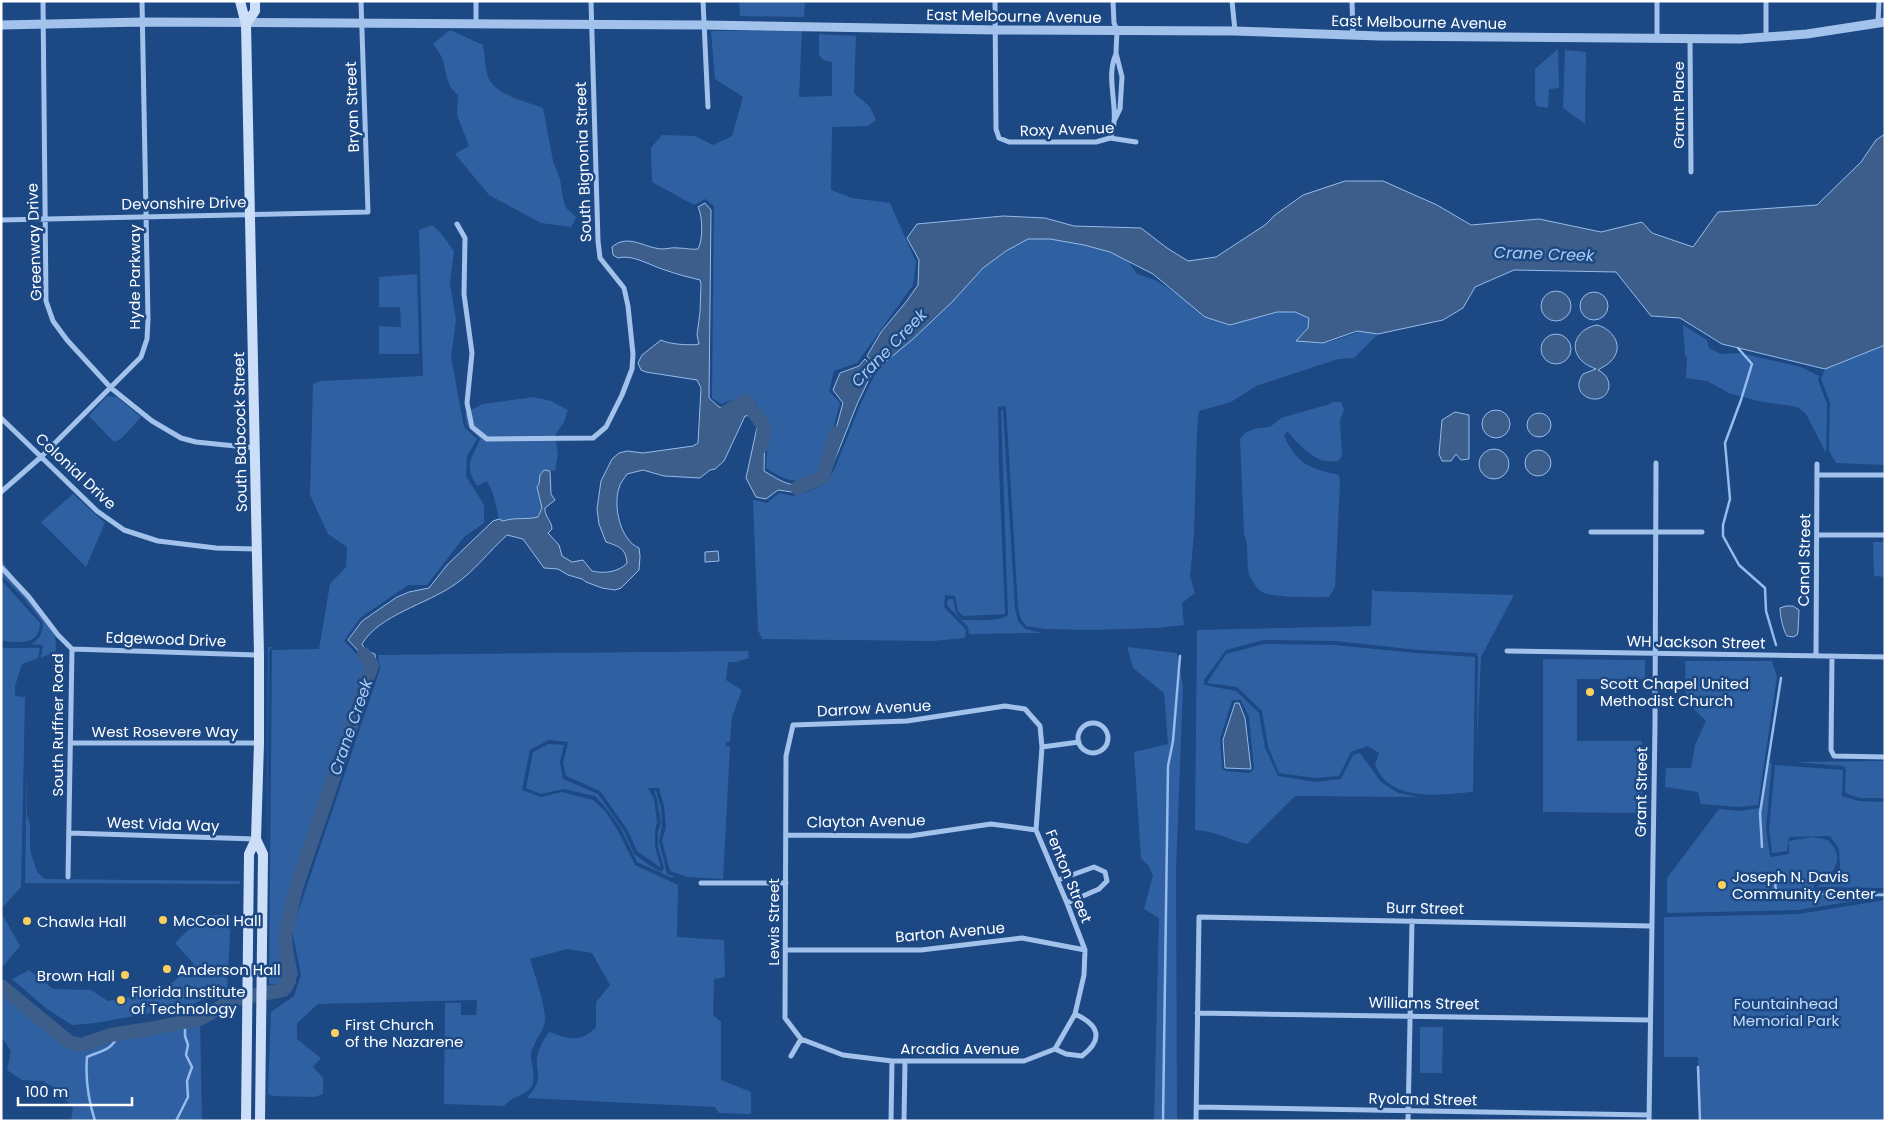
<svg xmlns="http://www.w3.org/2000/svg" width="1886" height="1122" font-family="Poppins,sans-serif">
	<rect width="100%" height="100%" fill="#1c4884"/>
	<!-- green -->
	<path fill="#2f61a2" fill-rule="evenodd" d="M739,1H805L804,17L740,16Z
		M450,30L483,45C485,55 485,68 488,77C496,96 526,101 543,108L553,161L560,179L563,199L566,208L576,217L571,227L541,223L489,195L455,154L469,146L457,115L458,95C445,85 447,72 442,58C440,53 436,48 433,44Z
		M802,30L799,97L832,96V62L823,60L819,55V34L856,36L854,93L870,107L876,120L867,126L832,127L831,190L852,198L890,203L916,262L913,285L857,363L834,371L829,391L840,403L821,474C794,484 791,483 766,468C768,437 771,425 753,398L732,400L721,404L712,398L714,206L705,199L694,205L652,182L651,148L662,135L695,136L713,145L732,136L743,97L715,79L711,31Z
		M1558,49L1559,88L1549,89L1548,108L1537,106L1535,101V69Z
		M1565,50L1586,52L1585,124L1563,108Z
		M432,225L440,232L454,251L450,283L456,320L451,357L464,427L477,439L467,456L466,476L484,505V523L464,537L427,585H408L360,618L344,641L366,664L367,670L294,880L284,928L281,933L282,981L278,984H269L272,650L319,649L330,584L346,567L347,547L328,534L310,495L313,384L321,381L423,376L419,230Z
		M1028,239H1049L1084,245L1110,252L1128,261L1137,274L1155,280L1179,295L1205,317L1230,325L1277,312H1295L1309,318L1308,328L1297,340C1305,341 1316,344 1324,343C1342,339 1359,330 1377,328L1378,334L1354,358L1338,359L1256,386L1231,402L1199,411L1197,431L1194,535L1190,576L1195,593L1182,603L1184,625L1156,628L1090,630L1045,629L1026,626L1021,619L1018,608L1006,406L998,407L999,469L1005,614L963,616L958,611L955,596L945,595L944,607L966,630L965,638L932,641L762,639L758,630L753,500L767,503L779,493L793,496L807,492L827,483L835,468L861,403L878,368L913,339L953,301L983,268L1006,251Z
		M417,274L419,354H379V326L401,327L400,307H379V277Z
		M1683,325L1707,340L1709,348L1721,354L1740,353L1801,367L1819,376L1818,380L1827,404L1826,453L1806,414L1797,407L1758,401L1729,393L1707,381L1686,378L1687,357L1685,356Z
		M1885,345V465L1836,463L1829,451L1830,403L1821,378L1825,369Z
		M109,396L117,397L141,417L122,438L114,442L89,416L105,398Z
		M534,397L551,401L568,410L564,422L555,435L558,454L555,471L548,470L537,487L542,508L538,518C526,520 515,517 503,521L499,519L493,493L487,481L477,486C463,464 472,460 480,439L467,425L465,413L483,404Z
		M1333,402H1341L1344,410L1340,420L1342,456L1338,461C1334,461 1329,462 1325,461C1313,459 1295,441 1287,431L1284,436C1298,465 1309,468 1339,475L1340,484L1335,587L1329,597C1315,597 1268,599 1259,590C1256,587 1252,580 1250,577C1245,563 1250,547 1244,534L1240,439L1245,433L1257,428L1270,427L1281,418L1330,404Z
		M1001,410H1003L1015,609L1018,621L1025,629L1042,633L969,634L968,627L947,605L948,599H953L956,613L962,620C973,620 1001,622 1008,615Z
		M73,494L105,523L86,567L41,522Z
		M1873,542H1885V577L1874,576Z
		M1,560L55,632L56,651L41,658L43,645L31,644C40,640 43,632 43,623L23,597L1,575Z
		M1,580L40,623C39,647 18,642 1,641Z
		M1372,589L1375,591L1514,595L1481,657L1477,742L1478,657L1476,653L1418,650L1335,641L1263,640L1226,650L1204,680V685L1236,691L1259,713L1265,748L1278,776L1315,782L1341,779L1353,755L1360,753L1381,782L1398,793L1419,797L1295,796L1247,844C1229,840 1213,830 1195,830L1197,630L1371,626ZM1234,700H1241L1249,717L1254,769L1250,773L1225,771L1222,768L1220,739L1232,701Z
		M1264,644L1334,645L1417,653L1475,657L1473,792C1447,794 1403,801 1383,778C1380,775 1377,769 1375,765L1379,753L1368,746L1351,752L1339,776L1315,778L1279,773L1268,746L1262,711L1237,687L1207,683L1226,654Z
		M268,647H272L269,650L266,984L269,988L280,987L285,982V934L287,929L298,881L370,669L376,670L289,929L298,974L291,993H266Z
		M1127,647L1177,653L1183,686L1176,870L1177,1121H1154L1159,918L1144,909L1153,875L1148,865L1141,859L1134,752L1168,744L1164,693L1133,668Z
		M1,648H40L38,658L22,664L15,686V696L25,697L21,887L1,909Z
		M748,651L749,658L736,662H728L726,680L742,690L732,717L730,742H726V746L730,747L723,879L688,877L670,871L662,841L666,827L664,806L659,788H648L654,799L657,822L655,831V847L661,868L637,851L627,829L600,791L566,776L563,763L568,742L549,740L530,750L522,790L541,797L562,792L593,800L605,811L617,829L635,865L678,885L677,937L724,940L725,977L714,979L713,1015L721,1022V1080L751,1092V1114L719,1113L715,1107L527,1098C548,1074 531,1072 539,1050C541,1044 545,1038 549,1032C570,1039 579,1044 596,1027V1002L610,985L592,953L567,949L530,959C534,972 546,1008 545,1020C544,1033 532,1042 531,1055C531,1064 536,1078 532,1086C527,1095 512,1096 504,1106L444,1104L445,1003H461V1015H476L477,1000L318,1004L297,1023V1039L321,1058L313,1067L323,1078V1094L315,1097L272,1096L268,1094L271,1012L294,996L301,975L292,930L380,669L378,655Z
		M1543,659L1645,660V679H1577V741H1642V813L1543,812Z
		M1685,661H1772L1777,677L1758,805L1739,807L1701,804L1698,792L1665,787L1666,768H1691L1695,745L1706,721L1686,701Z
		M549,744L564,745L560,762L563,779L598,794L624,831L634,854L649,865L661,872L664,868L658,847V832L661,823L657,799L654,791H656L661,807L662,826L659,841L667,874L676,877H670L637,862L620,827L607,809L595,796L563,789L541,794L526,788L533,752Z
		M1885,761V798H1860L1845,793L1846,770L1844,766L1794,762Z
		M27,762V815L30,825V850L37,872L45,879L240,881V884L25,883Z
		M1768,763H1772L1766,828L1770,856L1772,857L1789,854V841L1812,837L1828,840C1831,844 1836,849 1837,854C1839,870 1826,879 1814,884V890L1885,892V896L1798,910L1667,913V878L1719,809L1739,811L1760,808Z
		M1775,765L1843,770L1842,796L1859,801L1885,802V888L1816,887L1830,878L1840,868L1839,849L1830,836L1789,837L1787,851L1772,853L1769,829Z
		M1885,900V1121H1700L1698,1057H1664V917L1799,914Z
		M1,912L20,946L4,965L1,966Z
		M204,915H231L227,989L188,1006L96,1023L72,1025L47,1009L12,979L29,970L53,989L91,990L108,1001L164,990L194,964L175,943Z
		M1,991L64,1045L80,1051L81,1045L110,1035L149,1029L200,1019L202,1121H71L73,1108L57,1090L43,1081L22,1080L7,1070L11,1051L1,1036Z
		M1420,1027H1443L1442,1073H1420Z"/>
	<!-- water -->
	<path fill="#3d5e8a" stroke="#95bced" d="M1885,134V345L1825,369L1722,344L1680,318L1651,316L1616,272L1514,270L1475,287L1463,308L1443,320L1378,334L1357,331L1323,343L1296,341L1308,328L1309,318L1295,312H1277L1230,325L1205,317L1153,274L1110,252L1084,245L1050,239H1028L1006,251L983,268L953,301L913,339L878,368L867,356L881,332L906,302L918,285L919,260L907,238L917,224L1003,216L1045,218L1074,226L1141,228L1167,248L1188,261L1216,257L1265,225L1275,215L1303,195L1345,181H1383L1437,205L1471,225L1539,219L1601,232L1642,222L1652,233L1693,247L1718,212L1817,205L1861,162L1876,140Z
		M705,203L711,210L709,398L719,407L727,409L735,403L751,401L760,415L765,432L764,471C789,486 795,490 823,477L843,403L833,390L840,373L859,366L865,359L874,369L858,402L832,467L825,480L806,488L792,492L778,490L766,499L756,497L746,478L759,418L755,415L745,416L724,461L715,469L710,470L700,478L664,476L643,470L627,474C624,479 620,483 619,488C613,506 620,540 639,548L640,556L639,570L621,588L615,590L602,588L586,582L582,579L568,575L558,569L544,568L523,539L507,535C489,551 474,572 454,585C427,604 379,615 362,644L365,650L375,654L376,668V670L370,669L369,662L348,640L362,621L397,597L409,592L429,588L447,565L493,521L499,519L503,521C515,517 526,520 538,517L542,508L537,487L539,484L540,475L544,470L550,471L551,494L555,500L545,508C544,516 552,521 552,529L548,533L559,545L562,556L572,562L583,560L592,571C604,574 619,572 627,563C626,548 618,546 606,542L599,524L597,509L601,481L612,459L619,453L627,451L643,453L693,446L698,443L701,388L697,380L646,372L641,370L638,363L642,355L661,340C667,344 692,346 699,344L697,335L700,312L701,284L700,280C688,277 676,274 665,270C651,266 633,254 618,258L613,255L612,247C628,233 644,248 662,249C667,249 673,247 678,248C685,248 692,250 698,249C703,240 703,217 698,207Z
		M1541 306a15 15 0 1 1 30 0a15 15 0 1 1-30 0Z
		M1580 306a14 14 0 1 1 28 0a14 14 0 1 1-28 0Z
		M1597,325C1613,329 1625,347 1611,361C1608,365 1602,367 1598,370C1604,373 1609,378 1609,386C1607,410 1566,398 1583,374L1596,369C1591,367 1586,365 1582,361C1567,346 1579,328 1597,325Z
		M1541 349a15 15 0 1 1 30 0a15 15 0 1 1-30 0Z
		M1482 424a14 14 0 1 1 28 0a14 14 0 1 1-28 0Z
		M1455,412L1469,415V459L1461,460L1456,454L1451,461H1442L1439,454L1442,420Z
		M1527 425a12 12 0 1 1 24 0a12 12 0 1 1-24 0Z
		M1479 464a15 15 0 1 1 30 0a15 15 0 1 1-30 0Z
		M1525 463a13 13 0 1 1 26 0a13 13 0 1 1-26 0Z
		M718,551L719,561L705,562V552Z
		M1786,606H1793L1799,610L1798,632L1797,635L1793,637L1787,636C1783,630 1780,615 1780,608Z
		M1235,703H1239L1245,718L1251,769L1225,768L1223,740Z"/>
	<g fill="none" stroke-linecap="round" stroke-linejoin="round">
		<!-- stream -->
		<path stroke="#95bced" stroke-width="2.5" d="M1738,348L1752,364L1741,400L1725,443L1730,499L1723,525V536L1739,565L1765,588L1766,611L1776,645
			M1762,847L1760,813L1781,678
			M1775,881L1776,893L1885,895
			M1698,1067L1700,1121
			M95,1121C88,1099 85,1080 87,1057C103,1050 111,1051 119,1034
			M176,1121L188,1097L187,1081L192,1067L186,1055L188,1045L185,1036V1029L180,1023
			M1163,1121L1168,766L1173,741L1180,656"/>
		<!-- river -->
		<path stroke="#3d5e8a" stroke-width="14" d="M726,412L746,401L764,427L762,446
			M797,488L823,477L836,433
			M1,986L69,1042L81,1045L110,1035L149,1029L200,1019L234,999L283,990L289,981L285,936L296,888L372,665L364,654"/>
		<!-- minor -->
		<path stroke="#a2c2eb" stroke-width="5" d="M43,1L46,301L53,321L67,340L111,388L152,421L181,438L196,442L255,448
			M476,1V24
			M703,1L708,107
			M995,1L996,129L999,138L1009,142H1096L1110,138L1136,142
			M1113,1L1114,23L1117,30L1116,53L1122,77L1120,109L1114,121
			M1232,1L1235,31
			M1352,1L1353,35
			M1657,1V39
			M1878,23L1879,1
			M1766,38V1
			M1690,39L1691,172
			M1110,138C1122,112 1104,80 1116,54
			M1,220L368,212L361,1
			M457,224L465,238L464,294L472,353L467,403L472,427L487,439L593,438L606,427L622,395L632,369L633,354L628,306L624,288L600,258L598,241L591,1
			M1,418L97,511L124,530L158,541L216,548L257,549
			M1817,475H1885
			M1,492L41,457L141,357L147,339L148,319L142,1
			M1591,532H1702
			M1817,535H1885
			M1,567L29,597L58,635L72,649L68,877
			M72,649L259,655
			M1507,651L1885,657
			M1816,656L1817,464
			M1832,656L1831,750L1834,756L1885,757
			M1005,706L1025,709L1040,726L1042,747L1036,830L1067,903L1085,950L1084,975L1075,1014L1055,1049L1024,1061H892L843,1055L801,1039L785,1018L786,756L793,725L907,721Z
			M1078 738a15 15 0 1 1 30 0a15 15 0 1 1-30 0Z
			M72,743H259
			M1042,747L1079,742
			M70,833L255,839
			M786,835L910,836L991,824L1036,830
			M1058,880L1094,867L1105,872L1107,881L1099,889L1067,903
			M701,883H786
			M786,950H921L1022,938L1085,950
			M1197,1013L1649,1020
			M1055,1049L1066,1054L1082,1056C1104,1039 1099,1025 1075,1014
			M791,1056L801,1039
			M1196,1107L1649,1115
			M891,1121L892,1061
			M904,1121L905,1061
			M1196,1121L1199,917L1651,926
			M1408,1121L1412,921
			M1649,1121L1655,725L1656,463"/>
		<!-- tertiary -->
		<path stroke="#a2c2eb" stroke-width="9" d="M1,25L143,22L704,25L996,30L1235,31L1379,36L1740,39L1807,34L1885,22"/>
		<!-- secondary -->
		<path stroke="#cddff8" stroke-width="10" d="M240,1L246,24L259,655V743L256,839L249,854L246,1121
			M246,24L255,11V1
			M256,839L263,854L260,1121"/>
	</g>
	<!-- markers -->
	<g fill="#fcd05f" stroke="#1c4884" stroke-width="2">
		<circle cx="1590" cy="692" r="5"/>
		<circle cx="1722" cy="885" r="5"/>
		<circle cx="163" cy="920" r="5"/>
		<circle cx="27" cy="921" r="5"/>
		<circle cx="167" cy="969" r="5"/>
		<circle cx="125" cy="975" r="5"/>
		<circle cx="121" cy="1000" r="5"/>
		<circle cx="335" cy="1033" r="5"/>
	</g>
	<g text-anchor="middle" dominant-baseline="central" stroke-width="5" stroke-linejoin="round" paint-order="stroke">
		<!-- street labels -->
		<g font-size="15" fill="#fff" stroke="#1c4884">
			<text transform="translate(1014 16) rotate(1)">East Melbourne Avenue</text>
			<text transform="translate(1419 22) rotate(1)">East Melbourne Avenue</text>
			<text transform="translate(1678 105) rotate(-90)">Grant Place</text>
			<text transform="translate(352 107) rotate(-92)">Bryan Street</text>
			<text transform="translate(1067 129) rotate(-2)">Roxy Avenue</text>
			<text transform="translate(583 162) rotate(-92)">South Bignonia Street</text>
			<text transform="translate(184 203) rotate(-1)">Devonshire Drive</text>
			<text transform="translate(34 242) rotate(-92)">Greenway Drive</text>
			<text transform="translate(134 277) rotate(-90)">Hyde Parkway</text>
			<text transform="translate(240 432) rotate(-91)">South Babcock Street</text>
			<text transform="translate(76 471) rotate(43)">Colonial Drive</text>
			<text transform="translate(1804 560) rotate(-89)">Canal Street</text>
			<text transform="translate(166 639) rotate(2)">Edgewood Drive</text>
			<text transform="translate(1696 642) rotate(1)">WH Jackson Street</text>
			<text transform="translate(874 708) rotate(-3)">Darrow Avenue</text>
			<text transform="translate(57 725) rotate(-90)">South Ruffner Road</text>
			<text x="165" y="731">West Rosevere Way</text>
			<text transform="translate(1641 792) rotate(-89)">Grant Street</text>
			<text transform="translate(866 821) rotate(-1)">Clayton Avenue</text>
			<text transform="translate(163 824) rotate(2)">West Vida Way</text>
			<text transform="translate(1069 876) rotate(68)">Fenton Street</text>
			<text transform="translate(1425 908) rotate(1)">Burr Street</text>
			<text transform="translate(773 922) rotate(-90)">Lewis Street</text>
			<text transform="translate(950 932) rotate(-5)">Barton Avenue</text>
			<text transform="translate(1424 1003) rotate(1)">Williams Street</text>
			<text x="960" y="1048">Arcadia Avenue</text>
			<text transform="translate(1423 1099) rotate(1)">Ryoland Street</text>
		</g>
		<!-- poi labels -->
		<g font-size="15" fill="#fff" stroke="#1c4884" text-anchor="start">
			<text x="1600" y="683">Scott Chapel United<tspan x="1600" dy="17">Methodist Church</tspan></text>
			<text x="1732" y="876">Joseph N. Davis<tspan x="1732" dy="17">Community Center</tspan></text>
			<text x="173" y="920">McCool Hall</text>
			<text x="37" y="921">Chawla Hall</text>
			<text x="177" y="969">Anderson Hall</text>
			<text x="115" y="975" text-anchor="end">Brown Hall</text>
			<text x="131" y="991">Florida Institute<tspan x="131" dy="17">of Technology</tspan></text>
			<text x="345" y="1024">First Church<tspan x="345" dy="17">of the Nazarene</tspan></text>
		</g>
		<!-- park labels -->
		<g font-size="15" fill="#c6dcf8" stroke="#1c4884">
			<text x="1786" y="1003">Fountainhead<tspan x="1786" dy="17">Memorial Park</tspan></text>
		</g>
		<!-- water labels -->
		<g font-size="16" font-style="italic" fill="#adccf2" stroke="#1c4884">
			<text transform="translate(1544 254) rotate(2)">Crane Creek</text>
			<text transform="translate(889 348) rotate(-46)">Crane Creek</text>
			<text transform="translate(351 727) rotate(-71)">Crane Creek</text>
		</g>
	</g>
	<!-- border -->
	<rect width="1886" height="1122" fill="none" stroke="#ffffff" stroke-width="5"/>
	<!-- scale -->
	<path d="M18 1097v8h114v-8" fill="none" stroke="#ffffff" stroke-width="2.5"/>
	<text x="25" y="1097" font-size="15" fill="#ffffff" stroke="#1c4884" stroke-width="4" paint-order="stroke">100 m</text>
</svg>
